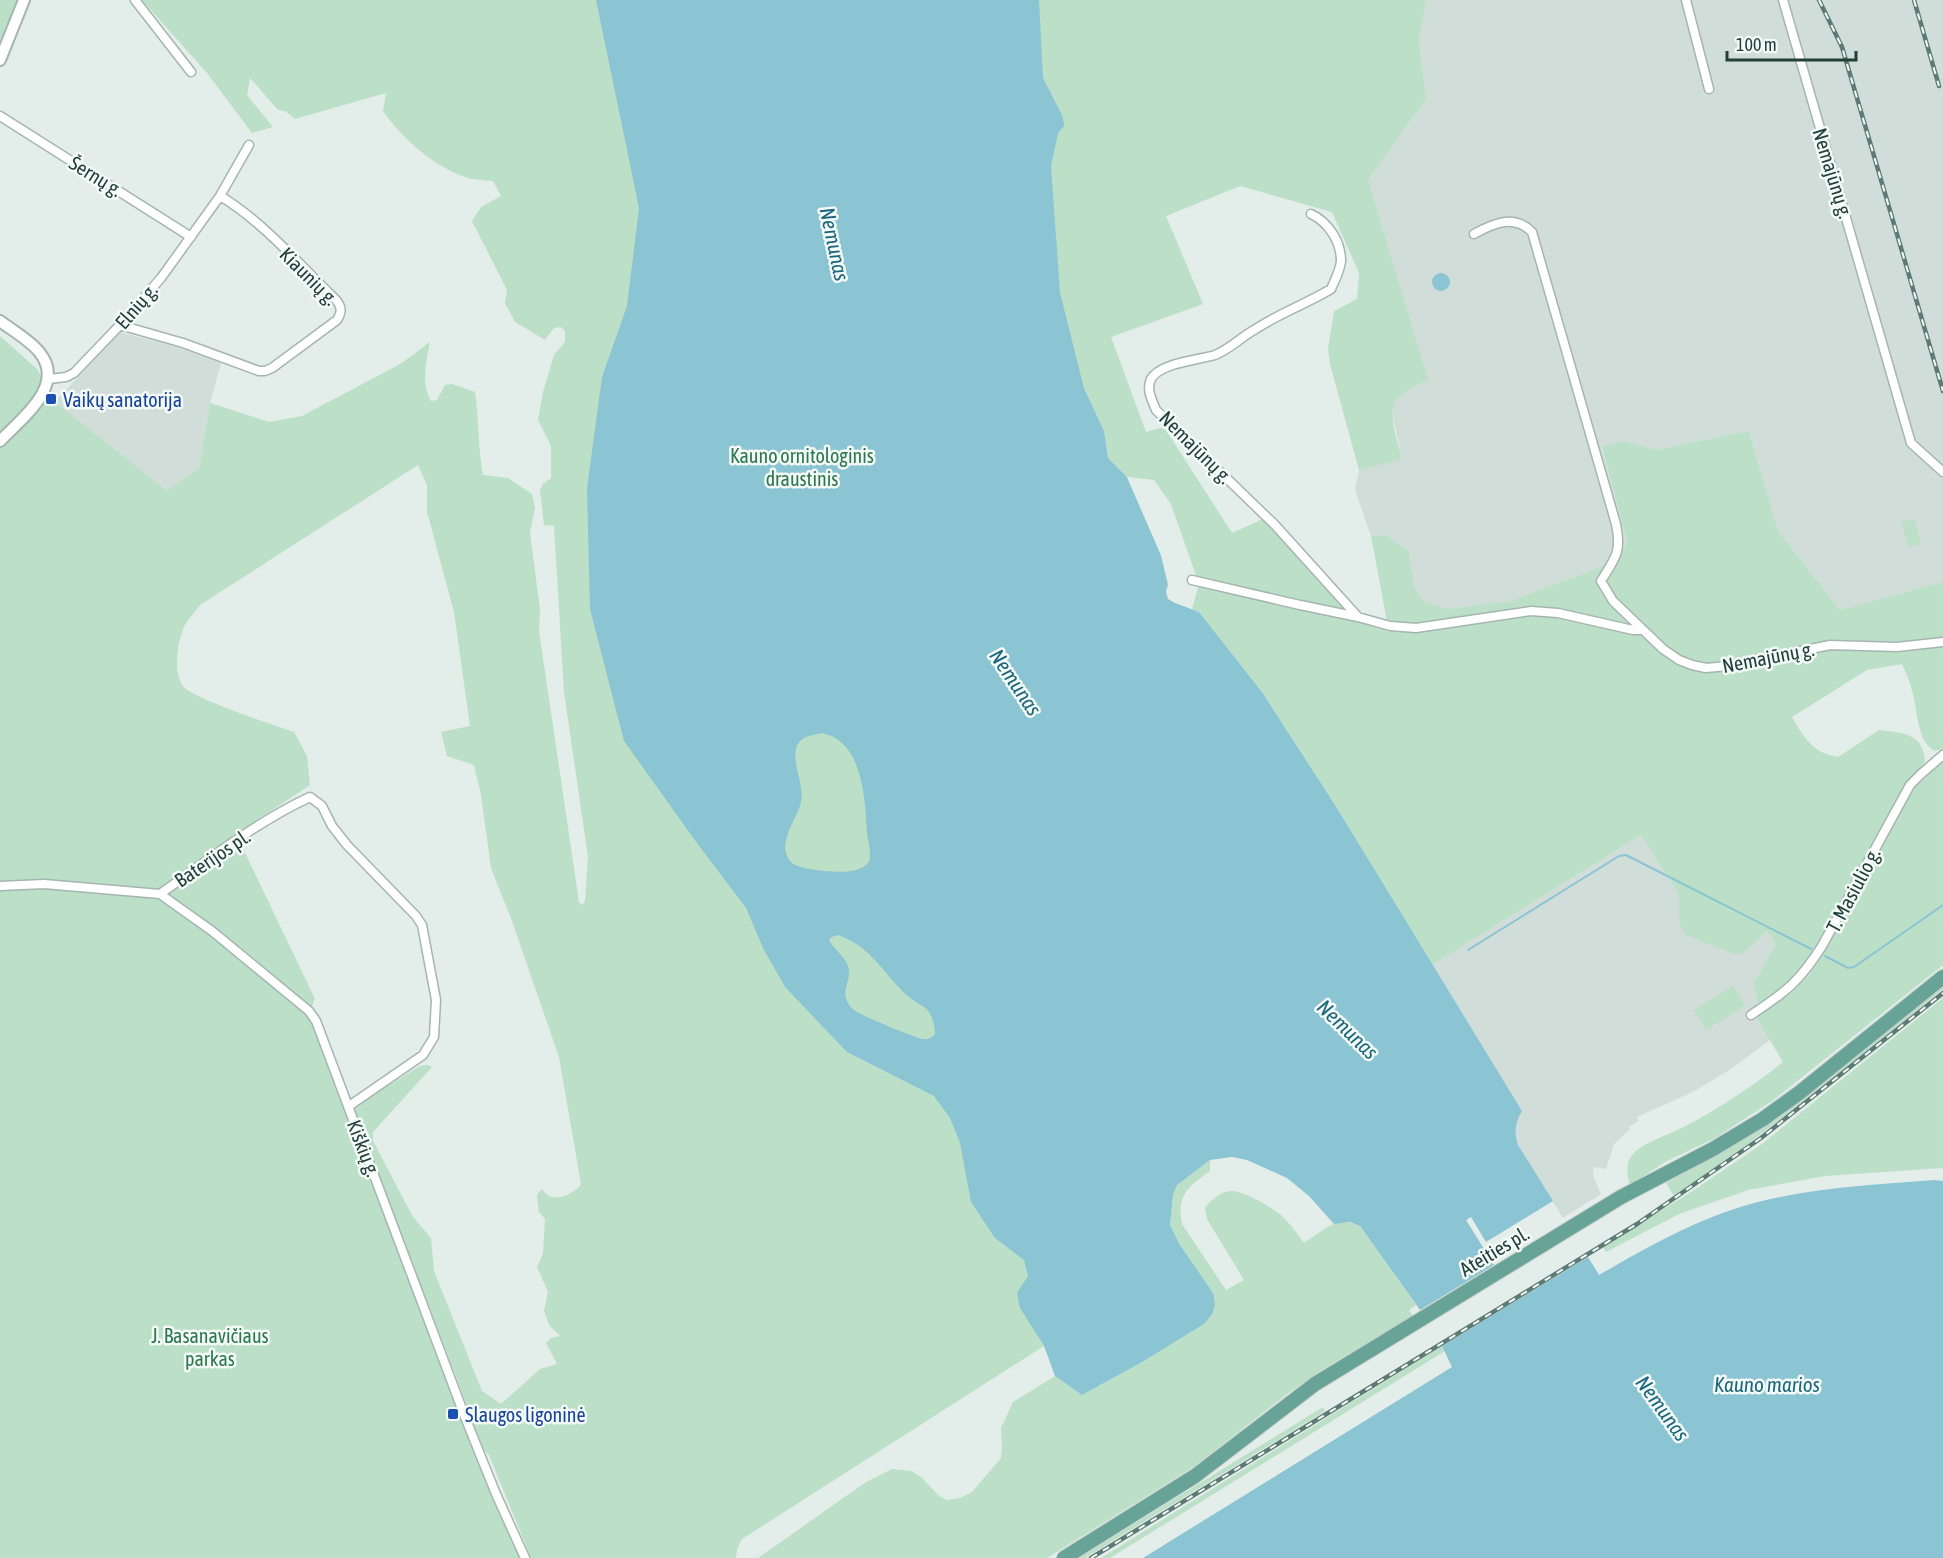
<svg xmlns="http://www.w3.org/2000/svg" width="1943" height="1558" font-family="'Asap Condensed',sans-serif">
	<rect width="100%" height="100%" fill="#e3ede9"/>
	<!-- built -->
	<path fill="#d1ddd8" d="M1426,0H1943V582L1840,610L1778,531L1749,431L1656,450L1624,441L1602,448L1627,543L1619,560L1510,601L1447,609L1425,602L1419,596L1414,587L1409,551L1385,535L1371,536L1355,490L1359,470L1402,458L1393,417V405L1400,395L1427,380L1368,180L1426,99L1419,40Z
		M120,332L176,347L221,363L210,403L199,468L167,492L55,402Z
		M1641,835L1678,893L1681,900L1680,924L1762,936L1767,931L1776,944L1753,984L1758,1003L1755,1015L1770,1040L1731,1069L1695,1091L1637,1117L1639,1121L1629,1127L1630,1129L1614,1144L1606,1169L1593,1167L1594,1178L1601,1194L1563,1218L1518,1145L1516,1137V1127L1517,1119L1522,1111L1432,965Z"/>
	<!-- green -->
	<path fill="#bcdfc7" d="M0,0H20L0,47Z
		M142,0H1426L1419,40L1426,99L1368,180L1428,380C1419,384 1410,389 1402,394C1383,408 1398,440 1402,459L1359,470L1330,364L1328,349L1334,311L1357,299L1359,273L1332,212L1240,186L1166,216L1203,304L1111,337L1146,432L1164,427L1232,533L1263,519L1358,622L1389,632L1371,536L1385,535L1409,551L1414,587L1419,596L1425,602L1447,609L1510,601L1619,560L1627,542L1602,447L1624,441L1656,450L1749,431L1778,531L1840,610L1943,582V638L1901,643L1902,650L1943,646V749L1935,751C1916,741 1918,709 1912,691C1910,681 1906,673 1902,664L1867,670L1792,717C1804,737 1812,753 1838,757L1879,730C1901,733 1924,732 1925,762L1902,790L1808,961C1794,979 1779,992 1758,1003L1753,984L1776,944L1767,931L1742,954H1734L1686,935C1675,925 1682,906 1678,893L1641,835L1432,965L1335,805L1262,692L1199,612L1192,609L1199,584L1171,504L1154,480L1127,477L1108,458L1104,431L1084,388L1060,292L1057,260L1038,1337L1044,1346L742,1539L737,1549L736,1558H531L489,1455L481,1447L459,1384L352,1108L420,1066L428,1065L432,1067L373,1132V1141L413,1217L431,1238L434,1271L482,1391L501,1404L540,1369L557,1364L546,1343L551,1338L560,1336L549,1325L544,1311L548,1292L537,1267L543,1254L545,1219L539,1212L537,1195L542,1189C543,1191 547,1195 549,1196C559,1201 577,1192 581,1184L559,1057L512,921L491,868L481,795L474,765L447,756L441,732L470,726L454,612L427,512V485L418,465L200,605C196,611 190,617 186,623C178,637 172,672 183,686C193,699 274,725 294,732L307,756L310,785L236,834L315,999L311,1008L306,1014L323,1045L457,1404L520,1558H0V336L37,369L55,402L167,491L199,468L210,403L269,422L302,416L402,363L430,342C426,361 421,384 431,401L437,400L445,385L452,384L475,392C479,420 478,448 483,475L508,478L532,494L535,508L530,533L540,609L539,631L579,902L582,905L585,901L588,857L564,692L554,526L544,525L540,490L543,484L551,478V446L538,420L543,392L554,355L565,342V331L561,327L554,328L545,340L515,322L505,303L507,290L472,221L481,207L501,196L493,181C484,180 473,180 465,177C433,166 402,138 383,111L386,93L295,119L285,111L278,110L250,78L247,95L273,127L252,133L207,73Z
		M1914,519L1921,544L1908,547L1901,522Z
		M1943,762V965L1772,1101L1715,1138L1665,1162L1630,1185C1627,1175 1625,1162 1633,1154C1642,1143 1673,1133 1686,1126C1721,1107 1753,1086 1783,1062L1755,1015L1791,993L1809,975L1824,951L1901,810L1916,786Z
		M1943,984V989L1855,1061L1752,1141L1674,1196L1666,1183L1728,1149Z
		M1733,986L1745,1006L1706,1030L1694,1010Z
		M1943,998V1168L1825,1176L1748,1190L1679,1214L1606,1252L1603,1247L1691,1192L1762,1144Z
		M1210,1160V1171C1189,1186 1176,1195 1182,1224L1226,1290L1244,1280L1207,1219L1205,1208C1210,1200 1223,1190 1233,1191C1247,1193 1272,1207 1283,1217C1291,1225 1298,1234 1304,1243C1324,1230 1336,1215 1360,1226L1416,1305L1409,1310L1413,1316L1325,1368L1287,1394L1195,1466L1047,1558H758L866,1482L892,1469L912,1471L922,1478L939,1496L947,1500L960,1498L972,1492L1001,1458L1002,1448L1001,1428L1013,1402L1055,1376L1082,1395L1144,1361L1204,1324L1180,1245L1170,1225L1173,1195L1177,1185Z
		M1442,1346L1445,1351L1110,1558H1101Z
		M1323,1407L1325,1411L1085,1558H1079Z"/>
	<!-- water -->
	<path fill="#8bc4d3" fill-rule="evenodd" d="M596,0H1039L1043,78L1063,117L1064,126L1058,133L1051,166L1060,292L1084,388L1104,431L1108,458L1127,477L1161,555L1168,584L1166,592L1168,599L1175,603L1199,612L1262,692L1335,805L1522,1111C1515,1122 1514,1132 1518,1145L1553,1201L1486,1242L1471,1217L1466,1220L1494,1265L1420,1310L1360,1226L1350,1222L1334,1224L1309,1196L1287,1178L1247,1160L1232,1157L1210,1160L1177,1185L1173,1195L1170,1225L1180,1245L1213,1293L1215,1304L1212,1314L1204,1324L1144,1361L1082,1395L1055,1376L1044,1346L1020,1308L1017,1293L1028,1276L1024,1260L995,1238L971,1202L960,1143L950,1118L934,1096L847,1052L785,987L764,950L746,908L694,839L624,741L590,609L587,489L602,377L627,306L639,208ZM822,733C863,741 865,799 867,833C868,840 870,848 870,855C871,880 813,871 798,866C794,865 790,862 788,858C778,841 797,819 801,802C805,784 789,758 798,744C802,736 814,735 822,733ZM838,935C873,947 884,976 910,998C916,1003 925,1006 929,1012C933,1019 935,1026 935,1034C932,1038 928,1040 923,1039C915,1038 860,1015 854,1010C851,1008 849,1005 848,1003C841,992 850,982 849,971C848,958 834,950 829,940L832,937Z
		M1432 282a9 9 0 1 1 18 0a9 9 0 1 1-18 0Z
		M1934,1180L1943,1181V1558H1143L1452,1367L1442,1346L1588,1257L1599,1275C1634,1255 1668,1235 1705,1220C1778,1189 1857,1186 1934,1180Z"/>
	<!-- pier -->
	<path fill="#e3ede9" d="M1127,477H1131L1164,554L1171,584H1168L1161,555Z"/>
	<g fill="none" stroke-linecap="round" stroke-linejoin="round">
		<!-- stream -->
		<path stroke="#8bc4d3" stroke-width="2" d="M1468,950L1619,856L1626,855L1811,949
			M1825,956L1848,968L1854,967L1943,905"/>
		<defs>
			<path id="minor" d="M135,0L191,72
				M1686,0L1709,89
				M1783,0L1911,443L1943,472
				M0,116L191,237
				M1311,214C1328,222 1341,241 1341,261C1340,271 1335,280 1331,289C1306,304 1278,314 1254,330C1240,338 1230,349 1215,355C1198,360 1160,363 1151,379C1146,390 1152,400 1156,410L1275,525L1358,617
				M1474,234C1494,223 1514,214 1532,232L1616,524C1622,553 1615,558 1601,581L1613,601L1663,649L1679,660L1692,665L1706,668L1728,666L1830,645L1897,647L1943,642
				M120,325L183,343L259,371H265L272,368L337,320C342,312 342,307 336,300C302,267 260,219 220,196
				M49,379L66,377L74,373L120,325L161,278L220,196L249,145
				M1192,580L1300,605L1358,617L1390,626L1416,628L1531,611L1558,613L1633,630H1643
				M0,886L44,884L160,894C207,861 258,821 310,797L322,806L332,826L347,845L416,916L422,925L436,1000L434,1037L423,1055L349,1106
				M160,894L212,931L309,1011L316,1021L465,1417L496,1494L525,1558
				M1751,1015C1786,992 1800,981 1822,946L1910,785L1921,774L1943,755"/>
			<path id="tertiary" d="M0,60L24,0
				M0,321C13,331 30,340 40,353C66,386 21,419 0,441"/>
			<path id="primary" d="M1064,1558L1195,1476L1315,1384L1621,1197L1713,1149L1763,1119L1799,1093L1943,977"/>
		</defs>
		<!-- minor casing -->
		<use href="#minor" stroke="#a5b5b1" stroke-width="11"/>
		<!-- tertiary casing -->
		<use href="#tertiary" stroke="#a5b5b1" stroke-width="14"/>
		<!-- primary casing -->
		<use href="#primary" stroke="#c1c9c8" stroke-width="16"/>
		<!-- minor -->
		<use href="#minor" stroke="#fff" stroke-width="8"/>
		<!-- tertiary -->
		<use href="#tertiary" stroke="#fff" stroke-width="10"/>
		<!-- primary -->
		<use href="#primary" stroke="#67a397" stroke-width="14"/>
		<defs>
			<path id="rail" d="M1819,0L1842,47L1943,391
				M1914,0L1939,86
				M1091,1558L1637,1224L1761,1138L1943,993"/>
		</defs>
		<!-- rail casing -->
		<use href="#rail" stroke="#5d7b74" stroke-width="4.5"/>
		<!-- rail -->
		<use href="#rail" stroke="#f4faf7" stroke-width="2" stroke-dasharray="7" stroke-linecap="butt"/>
	</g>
	<!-- markers -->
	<g fill="#1a4fb4" stroke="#f4faf7" stroke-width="2">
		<rect x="45" y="393" width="12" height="12" rx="3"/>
		<rect x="447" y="1408" width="12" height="12" rx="3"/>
	</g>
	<g text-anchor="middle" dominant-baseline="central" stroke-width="5" stroke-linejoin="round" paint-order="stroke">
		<!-- street labels -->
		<g font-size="20" fill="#223f39" stroke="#f4faf7">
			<text transform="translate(1833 173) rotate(73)">Nemajūnų g.</text>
			<text transform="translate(96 176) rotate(32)">Šernų g.</text>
			<text transform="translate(309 276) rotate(45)">Kiaunių g.</text>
			<text transform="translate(136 306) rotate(-49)">Elnių g.</text>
			<text transform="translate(1196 447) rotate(45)">Nemajūnų g.</text>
			<text transform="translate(1768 657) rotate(-11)">Nemajūnų g.</text>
			<text transform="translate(212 858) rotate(-34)">Baterijos pl.</text>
			<text transform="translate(1853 890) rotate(-62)">T. Masiulio g.</text>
			<text transform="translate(364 1148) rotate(69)">Kiškių g.</text>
			<text transform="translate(1494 1251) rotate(-31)">Ateities pl.</text>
		</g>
		<!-- transit labels -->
		<g font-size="20" fill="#164399" stroke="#f4faf7" text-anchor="start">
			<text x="63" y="399">Vaikų sanatorija</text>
			<text x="465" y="1414">Slaugos ligoninė</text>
		</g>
		<!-- park labels -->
		<g font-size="20" fill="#2c774d" stroke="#f4faf7">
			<text x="802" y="455">Kauno ornitologinis<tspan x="802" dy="23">draustinis</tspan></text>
			<text x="210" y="1335">J. Basanavičiaus<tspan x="210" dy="23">parkas</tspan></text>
		</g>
		<!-- water labels -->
		<g font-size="21" font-style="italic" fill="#1b677d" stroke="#f4faf7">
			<text transform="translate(835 244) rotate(78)">Nemunas</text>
			<text transform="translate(1016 682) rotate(56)">Nemunas</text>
			<text transform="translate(1348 1029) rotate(44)">Nemunas</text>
			<text x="1767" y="1384">Kauno marios</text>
			<text transform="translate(1663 1408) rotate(54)">Nemunas</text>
		</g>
	</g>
	<!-- scale -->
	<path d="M1727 51v9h129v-9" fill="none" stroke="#223f39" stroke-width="3"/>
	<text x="1736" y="51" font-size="18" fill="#223f39" stroke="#f4faf7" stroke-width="4.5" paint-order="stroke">100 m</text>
</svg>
